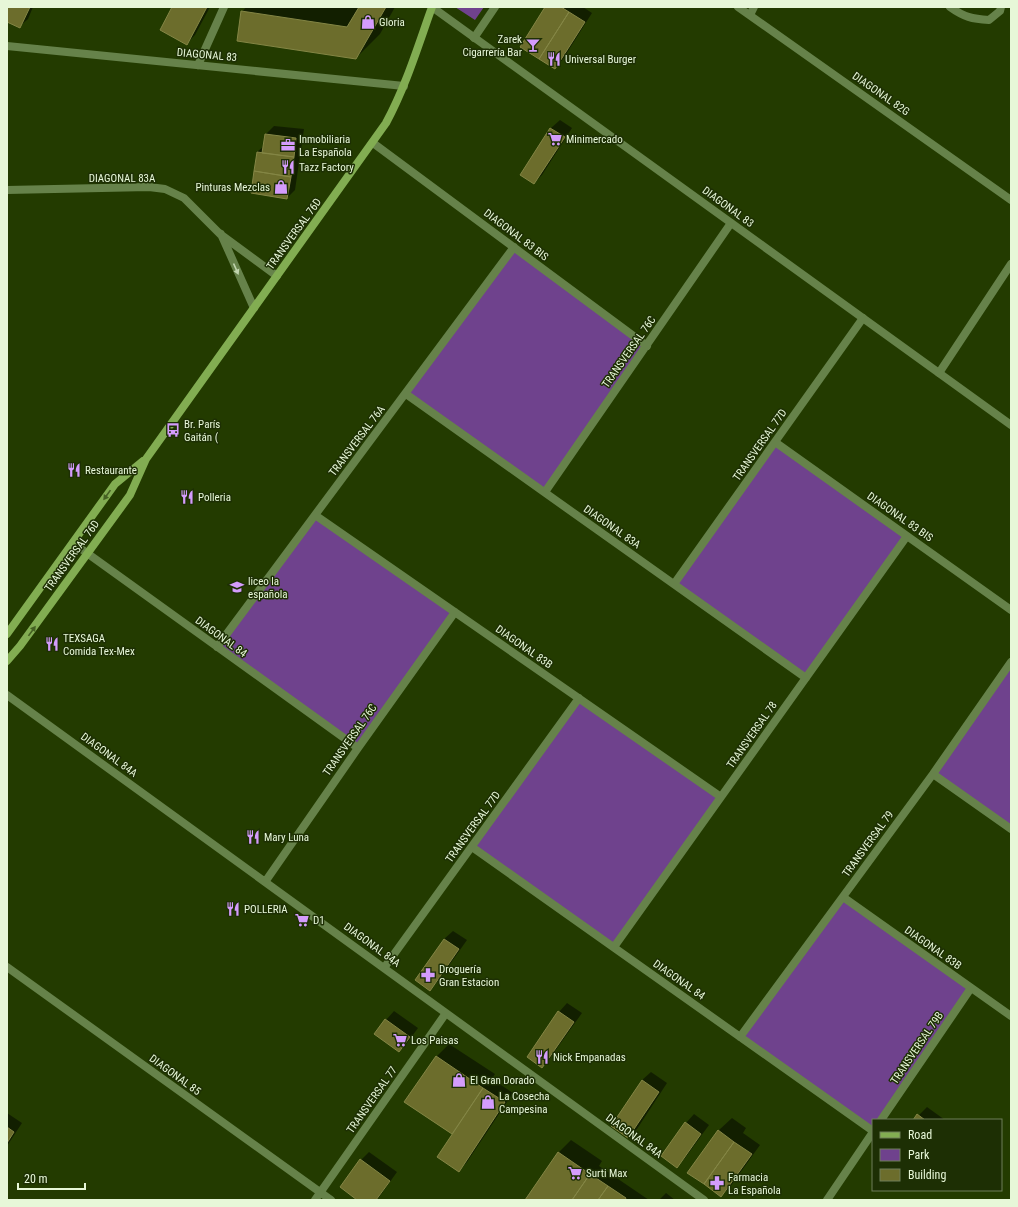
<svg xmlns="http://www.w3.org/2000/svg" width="1018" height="1207" font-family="'Roboto Condensed',sans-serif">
	<rect width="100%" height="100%" fill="#233b00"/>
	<!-- green -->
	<path fill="#6f428d" d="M455,7H484L475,20Z
		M514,247L647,346L545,492L406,394Z
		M775,442L907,536L806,678L674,584Z
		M315,515L455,612L358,748L217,647Z
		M1011,662V829L933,774Z
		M579,698L721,797L614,947L472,847Z
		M843,897L971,988L881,1120H873V1131L740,1037Z"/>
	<!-- shadow -->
	<path fill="#0007" d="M7,7H33L28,19L19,27L7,21Z
		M174,7H210L195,35L187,43Z
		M246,7H395L380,34L356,58L242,12Z
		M546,7H583L592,13L563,59L555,68Z
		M560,120L572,128L542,175L534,183L521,175L551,128Z
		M274,126L304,129L295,190L287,198L257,152L264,146L266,134Z
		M453,931L467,940L438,981L430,989L444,939Z
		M567,1003L582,1013L550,1058L542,1066L528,1057L559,1012Z
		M394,1011L418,1028L407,1043L399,1051L386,1020Z
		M449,1044L495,1074L492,1079L513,1093L467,1162L459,1171L456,1130H455L452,1133L436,1057Z
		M651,1072L667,1083L637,1129L628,1137L642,1080Z
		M927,1107L945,1120H914Z
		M7,1113L22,1123L7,1146Z
		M694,1114L709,1125L685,1158L677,1166L686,1123Z
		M732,1118L746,1128L743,1133L760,1145L730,1187L721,1196L689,1173L719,1130Z
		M571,1140L602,1161L599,1166L649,1200H526L559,1152Z
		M369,1152L397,1172L377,1200H358L361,1160Z
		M666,1193L675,1200H659Z"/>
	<!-- building -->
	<path fill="#6c6d2c" stroke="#848645" d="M7,7H30L20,28L7,22Z
		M172,7H207L187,45L160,30Z
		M359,7H386L356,59L237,41L241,11L347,27Z
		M545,7H561L569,12L539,59L520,47Z
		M569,12L585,22L555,69L539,59Z
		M550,128L565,137L534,184L520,175Z
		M265,134L296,138L294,157L262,153Z
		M257,152L294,157L291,177L254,171Z
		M254,171L291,177L287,199L251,193Z
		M444,939L459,949L430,991L415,980Z
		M558,1011L574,1022L542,1068L527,1057Z
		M385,1019L410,1037L399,1052L374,1034Z
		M436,1056L483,1088L452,1134L404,1102Z
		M642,1080L659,1092L628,1138L611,1126Z
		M483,1088L505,1102L459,1172L437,1157Z
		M917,1114L925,1120H913Z
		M685,1122L701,1134L677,1168L661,1156Z
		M7,1127L14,1132L7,1143Z
		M718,1130L734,1142L704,1184L687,1173Z
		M734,1142L752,1154L721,1197L704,1184Z
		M558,1152L590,1174L572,1200H525Z
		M360,1159L390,1181L376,1200H357L340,1187Z
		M590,1174L608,1186L598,1200H572Z
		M608,1186L626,1198L625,1200H598Z"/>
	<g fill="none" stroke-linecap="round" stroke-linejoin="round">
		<!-- service -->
		<path stroke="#66824a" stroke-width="8" d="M950,7C964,17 972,19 989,20L1000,11L1001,7
			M198,65L224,7"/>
		<!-- minor -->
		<path stroke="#66824a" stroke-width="8" d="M738,7L1011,200
			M750,15L754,7
			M474,38L495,7
			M7,46L404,86
			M373,143L647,346
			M7,190L149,187L165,189L184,198L220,234L277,276
			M221,234L254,308
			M939,373L1011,264
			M406,394L806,678
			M775,442L1011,610
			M545,492L731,223
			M315,515L721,797
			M73,543L358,748
			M674,584L863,318
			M217,647L514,247
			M7,695L704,1200
			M933,774L1011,829
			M472,847L873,1131
			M265,882L358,748L455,612
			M843,897L1011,1016
			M614,947L907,536
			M7,967L331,1200
			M384,968L579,698
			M740,1037L933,774L1011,662
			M881,1120L971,988
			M315,1200L446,1013
			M827,1200L873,1132"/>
		<!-- tertiary -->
		<path stroke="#66824a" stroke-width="8" d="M432,7L1011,425"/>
		<!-- secondary -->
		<path stroke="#82ad52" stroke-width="8" d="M7,634L115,484L143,461
			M7,661L20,646L130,495L146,459L386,123C406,86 418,46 432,7"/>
	</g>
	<!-- one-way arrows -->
	<defs><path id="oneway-solid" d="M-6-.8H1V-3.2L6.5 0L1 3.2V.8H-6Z"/></defs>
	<use fill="#c0d4ad" href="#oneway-solid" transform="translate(236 269) rotate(66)"/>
	<g fill="#456123">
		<use href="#oneway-solid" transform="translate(107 495) rotate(125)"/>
		<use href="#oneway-solid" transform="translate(32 631) rotate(-54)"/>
	</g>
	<!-- icons -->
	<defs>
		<symbol id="shop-bare" viewBox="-9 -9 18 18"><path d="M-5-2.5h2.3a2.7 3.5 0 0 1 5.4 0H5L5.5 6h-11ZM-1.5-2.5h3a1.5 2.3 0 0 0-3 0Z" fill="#d49cfc" stroke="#1d2f04" stroke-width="2.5" paint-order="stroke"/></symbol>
		<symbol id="bar-bare" viewBox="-9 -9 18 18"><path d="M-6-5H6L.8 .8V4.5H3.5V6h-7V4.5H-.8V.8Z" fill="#d49cfc" stroke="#1d2f04" stroke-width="2.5" paint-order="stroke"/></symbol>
		<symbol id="restaurant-bare" viewBox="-9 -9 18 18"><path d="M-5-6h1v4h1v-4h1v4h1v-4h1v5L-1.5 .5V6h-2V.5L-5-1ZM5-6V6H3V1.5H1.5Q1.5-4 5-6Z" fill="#d49cfc" stroke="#1d2f04" stroke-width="2.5" paint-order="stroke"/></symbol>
		<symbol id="supermarket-bare" viewBox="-9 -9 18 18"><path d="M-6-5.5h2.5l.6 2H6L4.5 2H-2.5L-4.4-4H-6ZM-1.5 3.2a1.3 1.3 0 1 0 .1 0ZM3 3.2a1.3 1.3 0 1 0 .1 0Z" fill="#d49cfc" stroke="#1d2f04" stroke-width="2.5" paint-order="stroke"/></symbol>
		<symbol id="office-bare" viewBox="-9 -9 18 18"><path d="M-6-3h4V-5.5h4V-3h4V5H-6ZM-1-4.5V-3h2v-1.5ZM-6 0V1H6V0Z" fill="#d49cfc" stroke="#1d2f04" stroke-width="2.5" paint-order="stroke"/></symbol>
		<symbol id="bus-bare" viewBox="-9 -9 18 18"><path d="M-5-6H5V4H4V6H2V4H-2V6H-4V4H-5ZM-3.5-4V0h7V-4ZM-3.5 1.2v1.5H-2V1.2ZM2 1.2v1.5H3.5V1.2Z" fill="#d49cfc" stroke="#1d2f04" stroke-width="2.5" paint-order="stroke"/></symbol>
		<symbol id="school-bare" viewBox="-9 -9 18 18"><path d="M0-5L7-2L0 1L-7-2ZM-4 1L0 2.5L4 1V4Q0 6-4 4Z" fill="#d49cfc" stroke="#1d2f04" stroke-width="2.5" paint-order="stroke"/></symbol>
		<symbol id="pharmacy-bare" viewBox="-9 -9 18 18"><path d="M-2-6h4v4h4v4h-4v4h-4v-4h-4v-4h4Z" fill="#d49cfc" stroke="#1d2f04" stroke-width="2.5" paint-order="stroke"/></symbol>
	</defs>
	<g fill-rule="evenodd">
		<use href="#shop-bare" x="358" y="12" width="20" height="20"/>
		<use href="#bar-bare" x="523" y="35" width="20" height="20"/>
		<use href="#restaurant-bare" x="544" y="49" width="20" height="20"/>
		<use href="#supermarket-bare" x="545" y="129" width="20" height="20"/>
		<use href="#office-bare" x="278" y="135" width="20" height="20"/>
		<use href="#restaurant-bare" x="278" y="157" width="20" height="20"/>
		<use href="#shop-bare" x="271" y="177" width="20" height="20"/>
		<use href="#bus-bare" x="163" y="420" width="20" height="20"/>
		<use href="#restaurant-bare" x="64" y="460" width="20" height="20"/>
		<use href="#restaurant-bare" x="177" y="487" width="20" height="20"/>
		<use href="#school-bare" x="227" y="577" width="20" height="20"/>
		<use href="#restaurant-bare" x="42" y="634" width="20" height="20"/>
		<use href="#restaurant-bare" x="243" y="827" width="20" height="20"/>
		<use href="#restaurant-bare" x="223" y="899" width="20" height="20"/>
		<use href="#supermarket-bare" x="292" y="910" width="20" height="20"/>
		<use href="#pharmacy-bare" x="418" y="965" width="20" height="20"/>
		<use href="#supermarket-bare" x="390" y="1030" width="20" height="20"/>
		<use href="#restaurant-bare" x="532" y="1047" width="20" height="20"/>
		<use href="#shop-bare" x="449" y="1070" width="20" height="20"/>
		<use href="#shop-bare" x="478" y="1092" width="20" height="20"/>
		<use href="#supermarket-bare" x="565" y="1163" width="20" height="20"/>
		<use href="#pharmacy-bare" x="707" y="1173" width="20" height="20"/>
	</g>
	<g text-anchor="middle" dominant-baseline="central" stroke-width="3" stroke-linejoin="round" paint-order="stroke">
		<!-- poi labels -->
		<g font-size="11" fill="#e7f7d8" stroke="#1d2f04" text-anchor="start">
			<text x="379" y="22">Gloria</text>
			<text x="522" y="39" text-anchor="end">Zarek<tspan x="522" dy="13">Cigarrería Bar</tspan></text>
			<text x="565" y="59">Universal Burger</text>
			<text x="299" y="139">Inmobiliaria<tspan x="299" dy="13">La Española</tspan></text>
			<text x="566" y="139">Minimercado</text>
			<text x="299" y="167">Tazz Factory</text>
			<text x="270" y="187" text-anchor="end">Pinturas Mezclas</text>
			<text x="184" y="424">Br. París<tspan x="184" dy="13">Gaitán (</tspan></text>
			<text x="85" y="470">Restaurante</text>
			<text x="198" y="497">Polleria</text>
			<text x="248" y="581">liceo la<tspan x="248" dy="13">española</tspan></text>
			<text x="63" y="638">TEXSAGA<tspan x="63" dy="13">Comida Tex-Mex</tspan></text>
			<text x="264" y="837">Mary Luna</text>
			<text x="244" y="909">POLLERIA</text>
			<text x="313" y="920">D1</text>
			<text x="439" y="969">Droguería<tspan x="439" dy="13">Gran Estacion</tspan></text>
			<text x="411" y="1040">Los Paisas</text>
			<text x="553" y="1057">Nick Empanadas</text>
			<text x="470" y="1080">El Gran Dorado</text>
			<text x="499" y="1096">La Cosecha<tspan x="499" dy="13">Campesina</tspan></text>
			<text x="586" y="1173">Surti Max</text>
			<text x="728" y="1177">Farmacia<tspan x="728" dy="13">La Española</tspan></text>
		</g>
		<!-- street labels -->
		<g font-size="11" fill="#e7f7d8" stroke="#1d2f04">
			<text transform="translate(207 55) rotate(5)">DIAGONAL 83</text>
			<text transform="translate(881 94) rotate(35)">DIAGONAL 82G</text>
			<text x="122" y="178">DIAGONAL 83A</text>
			<text transform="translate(728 207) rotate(36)">DIAGONAL 83</text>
			<text transform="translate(294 234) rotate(-54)">TRANSVERSAL 76D</text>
			<text transform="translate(516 235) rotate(37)">DIAGONAL 83 BIS</text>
			<text transform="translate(629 352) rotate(-55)">TRANSVERSAL 76C</text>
			<text transform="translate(357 441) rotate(-53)">TRANSVERSAL 76A</text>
			<text transform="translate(760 445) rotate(-55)">TRANSVERSAL 77D</text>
			<text transform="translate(900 517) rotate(35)">DIAGONAL 83 BIS</text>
			<text transform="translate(612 527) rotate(35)">DIAGONAL 83A</text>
			<text transform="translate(72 556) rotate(-54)">TRANSVERSAL 76D</text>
			<text transform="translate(221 637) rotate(36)">DIAGONAL 84</text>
			<text transform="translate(524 647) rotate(35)">DIAGONAL 83B</text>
			<text transform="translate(752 735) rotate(-55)">TRANSVERSAL 78</text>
			<text transform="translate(350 740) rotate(-55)">TRANSVERSAL 76C</text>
			<text transform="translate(109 755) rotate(36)">DIAGONAL 84A</text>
			<text transform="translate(473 827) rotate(-54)">TRANSVERSAL 77D</text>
			<text transform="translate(868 844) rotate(-54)">TRANSVERSAL 79</text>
			<text transform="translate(372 945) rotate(36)">DIAGONAL 84A</text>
			<text transform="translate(933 948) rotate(35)">DIAGONAL 83B</text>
			<text transform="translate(679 980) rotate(35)">DIAGONAL 84</text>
			<text transform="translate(917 1048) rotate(-56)">TRANSVERSAL 79B</text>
			<text transform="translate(175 1075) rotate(36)">DIAGONAL 85</text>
			<text transform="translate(372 1100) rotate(-55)">TRANSVERSAL 77</text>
			<text transform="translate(634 1136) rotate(36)">DIAGONAL 84A</text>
		</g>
	</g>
	<!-- border -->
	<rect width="1018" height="1207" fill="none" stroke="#e7f7d8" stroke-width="16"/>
	<!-- legend -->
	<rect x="872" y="1119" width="130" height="72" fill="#1d2f04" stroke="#6e7f59"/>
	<rect x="880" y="1132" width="20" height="6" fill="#82ad52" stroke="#6e7f59"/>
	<text x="908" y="1139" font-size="12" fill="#e7f7d8">Road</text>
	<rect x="880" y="1149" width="20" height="12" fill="#6f428d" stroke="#6e7f59"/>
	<text x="908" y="1159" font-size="12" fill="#e7f7d8">Park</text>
	<rect x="880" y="1169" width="20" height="12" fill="#6c6d2c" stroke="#6e7f59"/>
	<text x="908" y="1179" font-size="12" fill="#e7f7d8">Building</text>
	<!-- scale -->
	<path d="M18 1183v6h67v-6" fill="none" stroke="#e7f7d8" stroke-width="2"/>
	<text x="24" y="1183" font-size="12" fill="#e7f7d8" stroke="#1d2f04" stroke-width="3" paint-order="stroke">20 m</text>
</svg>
